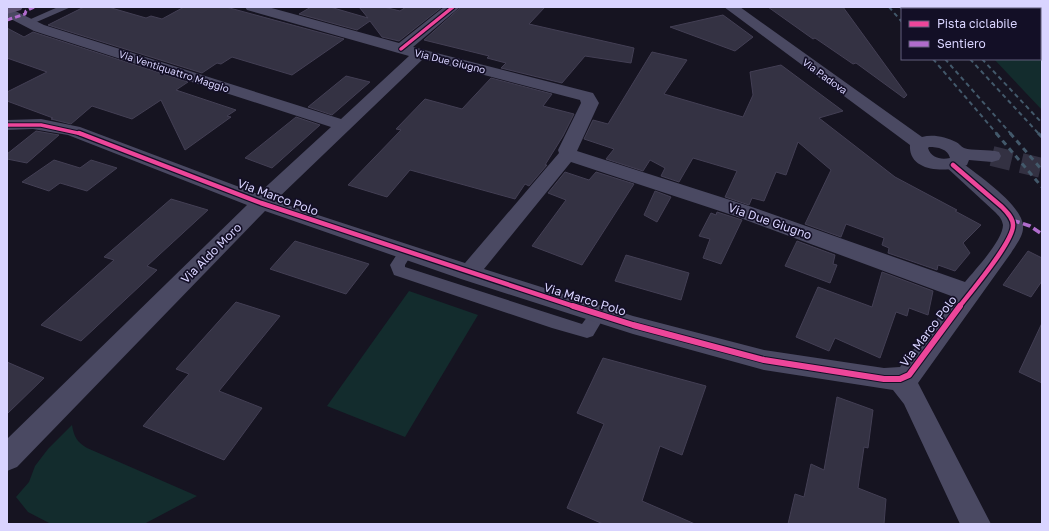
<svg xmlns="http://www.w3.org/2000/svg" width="1049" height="531" font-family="'Golos Text',sans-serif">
	<rect width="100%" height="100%" fill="#161421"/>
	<!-- green -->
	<path fill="#132c2d" d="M1040,45L1042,46V110L994,59H1040Z
		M409,291L478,315L405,437L327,406Z
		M72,425C74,437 77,442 87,448L197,496L144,524H51L28,512L16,497L29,482L35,466L48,449Z"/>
	<!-- building -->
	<path fill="#343243" stroke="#433f54" d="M84,7H108L146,18L151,16L162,19L184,7H226L344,39L292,75L232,57L221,64L217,63L202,73L48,25Z
		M311,7H330L368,18L359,7H384L400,11L406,7H442L399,41L382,37L370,21L357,30L299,14Z
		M461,7H545L529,24L634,48L631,63L585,56L562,83L501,68L506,63L487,58L489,56L424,40Z
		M768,7H843L907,95L904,98L856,63L853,64L815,38L813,39Z
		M723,15L753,37L735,51L670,27Z
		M7,28L24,37L33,32L188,82L176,90L236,110L227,116L231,117L185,150L161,100L132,119L92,106L71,124L51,119L53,118L7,101V92L47,72L7,58Z
		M652,52L687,60L664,94L743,117L753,95L750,72L781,65L843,111L819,118L895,177L957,210L955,211L981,225L963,243L970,253L955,271L938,265L937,270L888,253L889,248L882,245L884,238L846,224L841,237L805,224L831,170L798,142L786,175L776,172L764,201L752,198L749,205L725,197L737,171L693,158L679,182L661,176L665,168L650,160L643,171L606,159L614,149L584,139L593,120L608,124Z
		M346,76L370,82L332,115L308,107Z
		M491,78L552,94L543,106L574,114L563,136L545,165H547L529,186L525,184L515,199L410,170L387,197L348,185L401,130L396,129L425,99L462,109Z
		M296,117L320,125L272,168L245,158Z
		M36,131L59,135L27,163L7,159V154Z
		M54,160L80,168L91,160L117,168L87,191L60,183L49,191L22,182Z
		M565,172L589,180L596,172L634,184L582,265L532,246L566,200L548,193Z
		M655,191L671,197L657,222L644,215Z
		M171,199L208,210L147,266L157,270L81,341L41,325L114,260L104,257Z
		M717,212L742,220L721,264L703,258L710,239L699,236L711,213L716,215Z
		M295,241L369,264L346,294L270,269Z
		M797,241L835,255L833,264L837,265L830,283L785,266Z
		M1028,251L1042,258V281L1031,297L1003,285Z
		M626,255L689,273L681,300L615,281Z
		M882,272L933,291L928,315L909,308L907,316L896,312L880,358L835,338L829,351L796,337L818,287L872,307Z
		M236,302L280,316L219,391L262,408L224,460L143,426L189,374L176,369Z
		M1042,323V383L1019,372Z
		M603,358L706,386L682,455L660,446L642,501L695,524H603L567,508L604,424L577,413Z
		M7,362L44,378L7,414Z
		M837,397L873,410L868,448L864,447L858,488L886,499L884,524H788L795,494L804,497L811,464L824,470Z"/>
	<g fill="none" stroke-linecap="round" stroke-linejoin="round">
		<!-- tertiary-tunnel -->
		<path stroke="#333142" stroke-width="20" stroke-dasharray="20 10" stroke-linecap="butt" d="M992,156L1042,168"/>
		<!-- service -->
		<path fill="#4a4962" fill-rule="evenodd" d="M58,7H71L32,24L29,25L24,22Z
			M406,247L411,248L413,252L405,265V267L582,324C589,316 591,306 604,310L606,314L593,336L587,338L552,328L394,275L390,265L401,248Z"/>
		<!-- minor -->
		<path fill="#4a4962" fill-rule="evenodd" d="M7,7L44,25L341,119L409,56L247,10L245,7H268L399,43L444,7H460L413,47L593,93L599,103L577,151L749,206L965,282C975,270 1003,240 1003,225C1002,219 999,216 995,212L944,165L946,161L953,159L960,161C976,174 1022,204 1023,226C1024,235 1016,245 1011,253L918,383L991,524H960L904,404L893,390L764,370L633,334L461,279L265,211L17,467L7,471V439L247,205L68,135L33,129L7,130V120L41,119L80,127L258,194L331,127L34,31L7,17ZM423,59L580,100L581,103L558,150L559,153L465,263L275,201ZM571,162L735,216L954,297L900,367L884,368L764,350L633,316L484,269Z"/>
		<!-- tertiary -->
		<path fill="#4a4962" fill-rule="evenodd" d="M724,7H740L922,137C933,134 946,137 956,142C959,143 961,147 964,148C972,151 989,149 999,152L1001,156L999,160L992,162L969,160L967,165C949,173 908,173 910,145ZM929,147C938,147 948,149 950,158C941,160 931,158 928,148Z"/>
		<!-- primary -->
		<path fill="#5e5373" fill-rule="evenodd" d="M7,7H23L21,10L7,14Z
			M975,7H992L993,9H976Z
			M1040,32H1042V40H1040Z"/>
		<!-- trunk -->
		<path fill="#62526e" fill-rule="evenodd" d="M988,7H1004L1005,9H989Z"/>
		<!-- rail-far1 -->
		<path stroke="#43596b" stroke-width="2" stroke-dasharray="4.5 3.5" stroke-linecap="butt" d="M889,7L902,22
			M900,7L902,9
			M923,7L925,9
			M934,7L936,9
			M933,59L997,134
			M945,59L1011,134
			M970,59L1039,134
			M982,59L1042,123"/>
		<!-- rail -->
		<path stroke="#43596b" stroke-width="3" stroke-dasharray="5.5 4.5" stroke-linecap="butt" d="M996,133L1042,187
			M1010,133L1042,170
			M1038,133L1042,137"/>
		<!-- quiet-far1 -->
		<path stroke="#b06ccc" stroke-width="3" stroke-dasharray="5.5 3" stroke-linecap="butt" d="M7,20L25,14L26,11L34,7"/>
		<!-- quiet -->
		<path stroke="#b06ccc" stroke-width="3.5" stroke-dasharray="8 3.5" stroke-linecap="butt" d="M1012,220L1030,226L1042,234"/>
		<defs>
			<path id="cycleway-far2" d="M401,49L453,7
				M7,125H41L82,134"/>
			<path id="cycleway-far1" d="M79,133L261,203L576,307
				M953,165L1002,207C1007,212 1013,218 1013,225C1014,241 971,292 959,307"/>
			<path id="cycleway" d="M573,306L633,325L764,360L884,379H900L909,375L960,306"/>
		</defs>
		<!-- cycleway-far2 casing -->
		<use href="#cycleway-far2" stroke="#130f26" stroke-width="5.5"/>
		<!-- cycleway-far1 casing -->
		<use href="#cycleway-far1" stroke="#130f26" stroke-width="7"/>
		<!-- cycleway casing -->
		<use href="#cycleway" stroke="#130f26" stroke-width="8"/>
		<!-- cycleway-far2 -->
		<use href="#cycleway-far2" stroke="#ed469a" stroke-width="3.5"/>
		<!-- cycleway-far1 -->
		<use href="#cycleway-far1" stroke="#ed469a" stroke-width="4.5"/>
		<!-- cycleway -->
		<use href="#cycleway" stroke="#ed469a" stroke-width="6"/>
	</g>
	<g text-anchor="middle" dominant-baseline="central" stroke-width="3.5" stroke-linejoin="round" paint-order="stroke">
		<!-- far-street labels -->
		<g font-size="10" fill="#d9d4ff" stroke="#130f26">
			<text transform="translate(450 61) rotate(14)">Via Due Giugno</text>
			<text transform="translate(174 71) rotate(18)">Via Ventiquattro Maggio</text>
			<text transform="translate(825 76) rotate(36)">Via Padova</text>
		</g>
		<!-- street labels -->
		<g font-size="12" fill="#d9d4ff" stroke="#130f26">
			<text transform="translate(278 197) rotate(20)">Via Marco Polo</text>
			<text transform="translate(770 221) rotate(19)">Via Due Giugno</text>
			<text transform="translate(211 253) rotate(-45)">Via Aldo Moro</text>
			<text transform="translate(585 299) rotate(17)">Via Marco Polo</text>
			<text transform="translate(928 331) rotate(-53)">Via Marco Polo</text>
		</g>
	</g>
	<!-- border -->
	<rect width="1049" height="531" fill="none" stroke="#d9d4ff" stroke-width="16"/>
	<!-- legend -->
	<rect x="901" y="8" width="140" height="52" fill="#130f26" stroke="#625e7d"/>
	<rect x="909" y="21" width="20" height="6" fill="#ed469a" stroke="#625e7d"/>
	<text x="937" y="28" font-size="12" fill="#d9d4ff">Pista ciclabile</text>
	<rect x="909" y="41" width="20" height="6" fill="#b06ccc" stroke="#625e7d"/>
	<text x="937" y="48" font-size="12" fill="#d9d4ff">Sentiero</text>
</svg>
